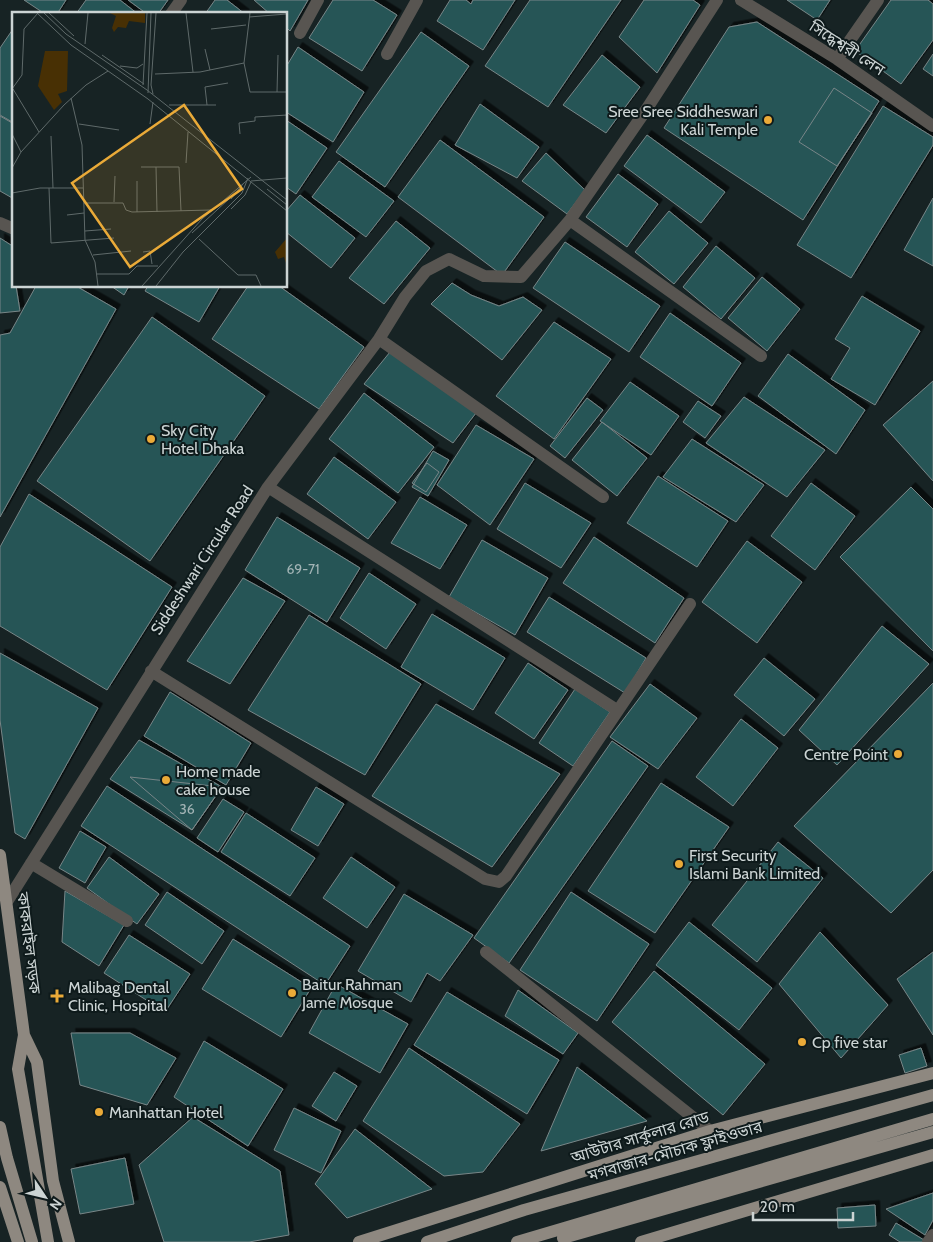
<svg xmlns="http://www.w3.org/2000/svg" width="933" height="1242" font-family="Cabin,'Noto Sans Bengali',sans-serif">
	<defs>
		<filter id="shadow"><feDropShadow dx="4.5" dy="-4.5" stdDeviation="0" flood-color="#0009"/></filter>
	</defs>
	<rect width="100%" height="100%" fill="#172324"/>
	<!-- building -->
	<path fill="#265457" stroke="#788687" filter="url(#shadow)" d="M24,0H66L57,14H45Z
		M86,0H120L138,14H76Z
		M128,0H168L158,14H147Z
		M215,0H227L245,14H205Z
		M254,0H308L290,31L286,27V14H270Z
		M333,0H373L397,15L362,71L309,38Z
		M450,0H466L471,4L473,0H515L483,50L437,21Z
		M530,0H621L548,107L485,66Z
		M644,0H693L700,5L657,73L619,37Z
		M787,0H830L817,20Z
		M891,0H928L933,4V40L901,84L855,51Z
		M757,22L879,101L803,220L664,128L729,27Z
		M13,29L14,30V123L0,115V48Z
		M421,32L469,66L385,187L336,152Z
		M298,47L364,92L333,142L286,112V67Z
		M933,54V76L923,69Z
		M602,55L640,87L606,133L563,105Z
		M834,88L872,113L837,166L799,142Z
		M480,104L539,147L517,178L455,145Z
		M883,106L933,137V145L851,278L797,245Z
		M0,116L14,124V199L0,191Z
		M286,120L327,148L296,194L286,187Z
		M647,135L725,192L701,223L624,166Z
		M440,140L544,217L502,275L398,197Z
		M546,153L585,190L567,214L522,181Z
		M339,161L394,201L366,237L312,197Z
		M618,174L658,204L627,247L586,217Z
		M300,195L355,238L331,268L286,232V211Z
		M933,198V266L904,250Z
		M669,211L708,243L674,284L635,252Z
		M396,221L430,248L384,304L349,278Z
		M0,238L14,247V286H16L20,311L0,313Z
		M565,242L660,306L629,352L533,288Z
		M716,246L755,278L721,319L683,287Z
		M762,277L800,309L767,351L728,318Z
		M452,283L471,295L499,306L523,297L542,310L502,360L431,304Z
		M36,286H76L116,309L0,517V335L10,333Z
		M111,286H129L124,295Z
		M148,286H220L199,322L145,291Z
		M248,286H279L364,347L319,409L212,339Z
		M862,296L920,331L875,405L831,379L850,348L835,339Z
		M670,313L741,363L712,406L640,357Z
		M152,317L265,396L150,561L37,481Z
		M554,322L611,359L554,439L496,396Z
		M390,352L476,413L453,443L364,384Z
		M788,354L865,410L836,454L758,396Z
		M933,381V481L883,425Z
		M630,382L679,416L651,455L600,421Z
		M364,393L434,447L398,493L329,439Z
		M744,397L825,450L787,497L706,443Z
		M587,398L603,410L565,458L550,446Z
		M698,401L721,416L705,438L683,422Z
		M602,422L647,458L617,496L572,460Z
		M476,425L534,459L490,525L437,485Z
		M692,439L764,485L736,522L663,477Z
		M433,451L449,460L428,496L412,487Z
		M334,457L396,502L368,539L307,494Z
		M427,463L439,472L426,492L412,483Z
		M658,476L728,521L697,567L627,523Z
		M525,483L591,523L561,568L497,529Z
		M811,483L855,516L815,570L771,536Z
		M911,487L933,509V651L840,557Z
		M29,494L172,587L107,690L0,626V547Z
		M420,497L467,525L440,569L391,543Z
		M277,517L360,568L327,622L245,570Z
		M594,537L684,598L655,643L563,583Z
		M482,540L548,578L515,635L449,597Z
		M747,541L802,582L757,643L702,602Z
		M369,573L416,604L386,649L340,618Z
		M243,578L285,601L230,684L187,661Z
		M549,597L646,658L625,693L527,632Z
		M432,614L505,658L473,710L401,667Z
		M309,615L421,684L365,775L248,710Z
		M882,626L929,664L837,765L799,730Z
		M0,653L98,708L25,839L15,833L0,720Z
		M764,658L815,699L784,736L734,695Z
		M528,663L568,690L534,739L495,713Z
		M933,683V870L891,913L794,826Z
		M650,684L697,718L658,769L610,737Z
		M575,689L610,712L573,766L539,743Z
		M170,692L251,743L226,785L144,736Z
		M436,704L560,774L492,867L372,796Z
		M741,719L778,748L733,806L696,777Z
		M139,740L222,787L192,830L110,779Z
		M612,741L648,766L509,963L474,938Z
		M130,777L222,787L192,830Z
		M661,783L729,827L655,933L588,891Z
		M107,786L350,946L325,985L81,826Z
		M316,787L344,804L318,846L291,830Z
		M223,799L244,812L218,852L197,838Z
		M246,813L315,858L290,896L221,852Z
		M80,831L106,847L85,883L59,868Z
		M778,842L823,878L757,962L712,925Z
		M109,857L159,894L137,924L87,888Z
		M351,857L395,887L367,928L323,898Z
		M65,891L124,925L99,966L62,942Z
		M167,892L224,931L202,964L145,925Z
		M571,892L649,944L597,1021L520,970Z
		M404,894L473,935L440,981L427,973L411,1002L358,971Z
		M689,922L772,988L739,1030L656,965Z
		M820,932L888,1005L841,1058L779,984Z
		M129,935L190,974L165,1012L104,973Z
		M233,939L311,988L281,1037L202,989Z
		M933,952V1035L897,979Z
		M654,971L765,1064L723,1115L612,1022Z
		M336,984L408,1024L380,1073L309,1033Z
		M518,990L578,1033L563,1054L505,1016Z
		M447,992L559,1060L527,1114L414,1045Z
		M71,1033H130L176,1058L147,1105L80,1085Z
		M204,1041L283,1089L248,1146L174,1097Z
		M409,1048L520,1124L483,1172L444,1176L363,1121Z
		M921,1048L927,1066L905,1073L899,1055Z
		M577,1067L647,1121L541,1151Z
		M334,1072L357,1086L336,1121L312,1106Z
		M294,1108L341,1131L321,1173L274,1150Z
		M193,1117L280,1171L289,1235L249,1242H164L139,1165Z
		M355,1129L432,1189L347,1218L315,1184Z
		M125,1158L134,1204L80,1214L71,1169Z
		M933,1193V1220L925,1235L886,1209Z
		M875,1205L876,1226L838,1228L837,1208Z
		M896,1223L924,1240L923,1242H900L889,1235Z"/>
	<g fill="none" stroke-linecap="round" stroke-linejoin="round">
		<!-- minor -->
		<path stroke="#585551" stroke-width="12" d="M741,0L837,59L933,126
			M171,14L181,0
			M300,33L318,0
			M387,54L417,0
			M837,59L878,0
			M570,220L761,356
			M0,223L14,229
			M379,339L603,497
			M268,487L617,710
			M151,671L485,879L499,882L506,876L690,604
			M31,863L127,921
			M8,900L268,487L379,339L405,297L426,271L449,259L484,276L521,277L570,220L646,110L717,0
			M486,952L710,1131
			M928,1242L933,1235"/>
		<!-- primary -->
		<path stroke="#8e8880" stroke-width="12" d="M0,855L24,1035L18,1069L48,1242
			M24,1035L37,1062L53,1181L69,1242
			M0,1127L7,1158L32,1242
			M0,1187L18,1242
			M563,1238L933,1132
			M359,1242L710,1131L933,1073
			M427,1242L524,1210L933,1095
			M517,1242L933,1119
			M641,1242L933,1155"/>
	</g>
	<!-- markers -->
	<g fill="#eaaa38" stroke="#0e1a1b" stroke-width="2">
		<circle cx="768" cy="120" r="5"/>
		<circle cx="151" cy="439" r="5"/>
		<circle cx="898" cy="754" r="5"/>
		<circle cx="166" cy="780" r="5"/>
		<circle cx="679" cy="864" r="5"/>
		<circle cx="292" cy="993" r="5"/>
		<path d="M54.5 988.5h5v5h5v5h-5v5h-5v-5h-5v-5h5z"/>
		<circle cx="802" cy="1042" r="5"/>
		<circle cx="99" cy="1112" r="5"/>
	</g>
	<g text-anchor="middle" dominant-baseline="central" stroke-width="4" stroke-linejoin="round" paint-order="stroke">
		<!-- number labels -->
		<g font-size="14" fill="#a2b4b5">
			<text x="303" y="569">69-71</text>
			<text x="187" y="809">36</text>
		</g>
		<!-- street labels -->
		<g font-size="16" fill="#ccd4d4" stroke="#0e1a1b">
			<text transform="translate(847 48) rotate(33)">সিদ্ধেশ্বরী লেন</text>
			<text transform="translate(202 560) rotate(-57)">Siddeshwari Circular Road</text>
			<text transform="translate(29 943) rotate(83)">কাকরাইল সড়ক</text>
			<text transform="translate(640 1137) rotate(-17)">আউটার সার্কুলার রোড</text>
			<text transform="translate(675 1151) rotate(-16)">মগবাজার-মৌচাক ফ্লাইওভার</text>
		</g>
		<!-- poi labels -->
		<g font-size="16" fill="#ccd4d4" stroke="#0e1a1b" text-anchor="start">
			<text x="758" y="111" text-anchor="end">Sree Sree Siddheswari<tspan x="758" dy="18">Kali Temple</tspan></text>
			<text x="161" y="430">Sky City<tspan x="161" dy="18">Hotel Dhaka</tspan></text>
			<text x="888" y="754" text-anchor="end">Centre Point</text>
			<text x="176" y="771">Home made<tspan x="176" dy="18">cake house</tspan></text>
			<text x="689" y="855">First Security<tspan x="689" dy="18">Islami Bank Limited</tspan></text>
			<text x="302" y="984">Baitur Rahman<tspan x="302" dy="18">Jame Mosque</tspan></text>
			<text x="68" y="987">Malibag Dental<tspan x="68" dy="18">Clinic, Hospital</tspan></text>
			<text x="812" y="1042">Cp five star</text>
			<text x="109" y="1112">Manhattan Hotel</text>
		</g>
	</g>
	<!-- overview -->
	<g transform="translate(12 12)">
		<rect width="275" height="275" fill="#172324"/>
		<path d="M98,1H133V11L117,9L114,16L106,15L102,20L100,16L104,4ZM33,39H56L55,79L46,82L50,90L42,98L26,74ZM275,226V254L272,245L266,247L263,240Z" fill="#483004"/>
		<path fill="none" stroke="#5f6a6a" stroke-width="1" d="M25,1L59,33L136,87L275,199M32,1L54,22L135,78L275,188M37,1L62,24M174,1L181,60M238,1L232,51L238,80H275M237,5L275,2M199,17L234,13M73,32L76,1M193,37L198,58M90,43L132,72M108,54L125,56L131,52M143,62L188,60L232,51M131,73L135,1M0,77L10,63L12,17L26,1M1,77L27,120M265,80L266,43M136,81L139,1M141,82L139,73L144,1M59,86L70,133L73,228L83,250L86,274M157,93H204M195,93L193,75L216,71M67,112L107,118M138,112L141,90M0,122L9,140M228,122L227,111L243,109V105L275,103M39,124L41,176M174,151L176,120M129,155H167L169,199M144,155L145,200M0,156L9,140L52,93L74,73L96,59M239,169L275,166M37,176L39,231L102,226M255,177L275,193M0,181L28,176H71M219,187L231,172M102,190L103,164M72,191H111L114,198L120,200L199,198M219,197L233,183L239,170M125,200V169M55,203L72,201M73,219L99,217M180,221L218,186M187,227L226,263H244L249,274M131,240L138,239L140,252M81,243L119,239M85,262H117L125,254H146M130,274L190,207L239,165M144,274L171,240L230,181L236,166"/>
		<path fill="#eaaa38" fill-opacity="0.15" stroke="#eaaa38" stroke-width="2.5" d="M172,93L230,177L118,255L60,171Z"/>
		<rect width="275" height="275" fill="none" stroke="#ccd4d4" stroke-width="2.5"/>
	</g>
	<!-- north arrow -->
	<g transform="translate(45 1197) rotate(125)" stroke="#0e1a1b" stroke-width="4" paint-order="stroke">
	<path d="M0-4L9 19L0 12L-9 19Z" fill="#ccd4d4"/>
	<text y="-8" font-size="14" font-weight="bold" text-anchor="middle" fill="#ccd4d4">N</text>
	</g>
	<!-- scale -->
	<path d="M753 1212v8h100v-8" fill="none" stroke="#ccd4d4" stroke-width="2.5"/>
	<text x="760" y="1212" font-size="15" fill="#ccd4d4" stroke="#0e1a1b" stroke-width="4" paint-order="stroke">20 m</text>
</svg>
